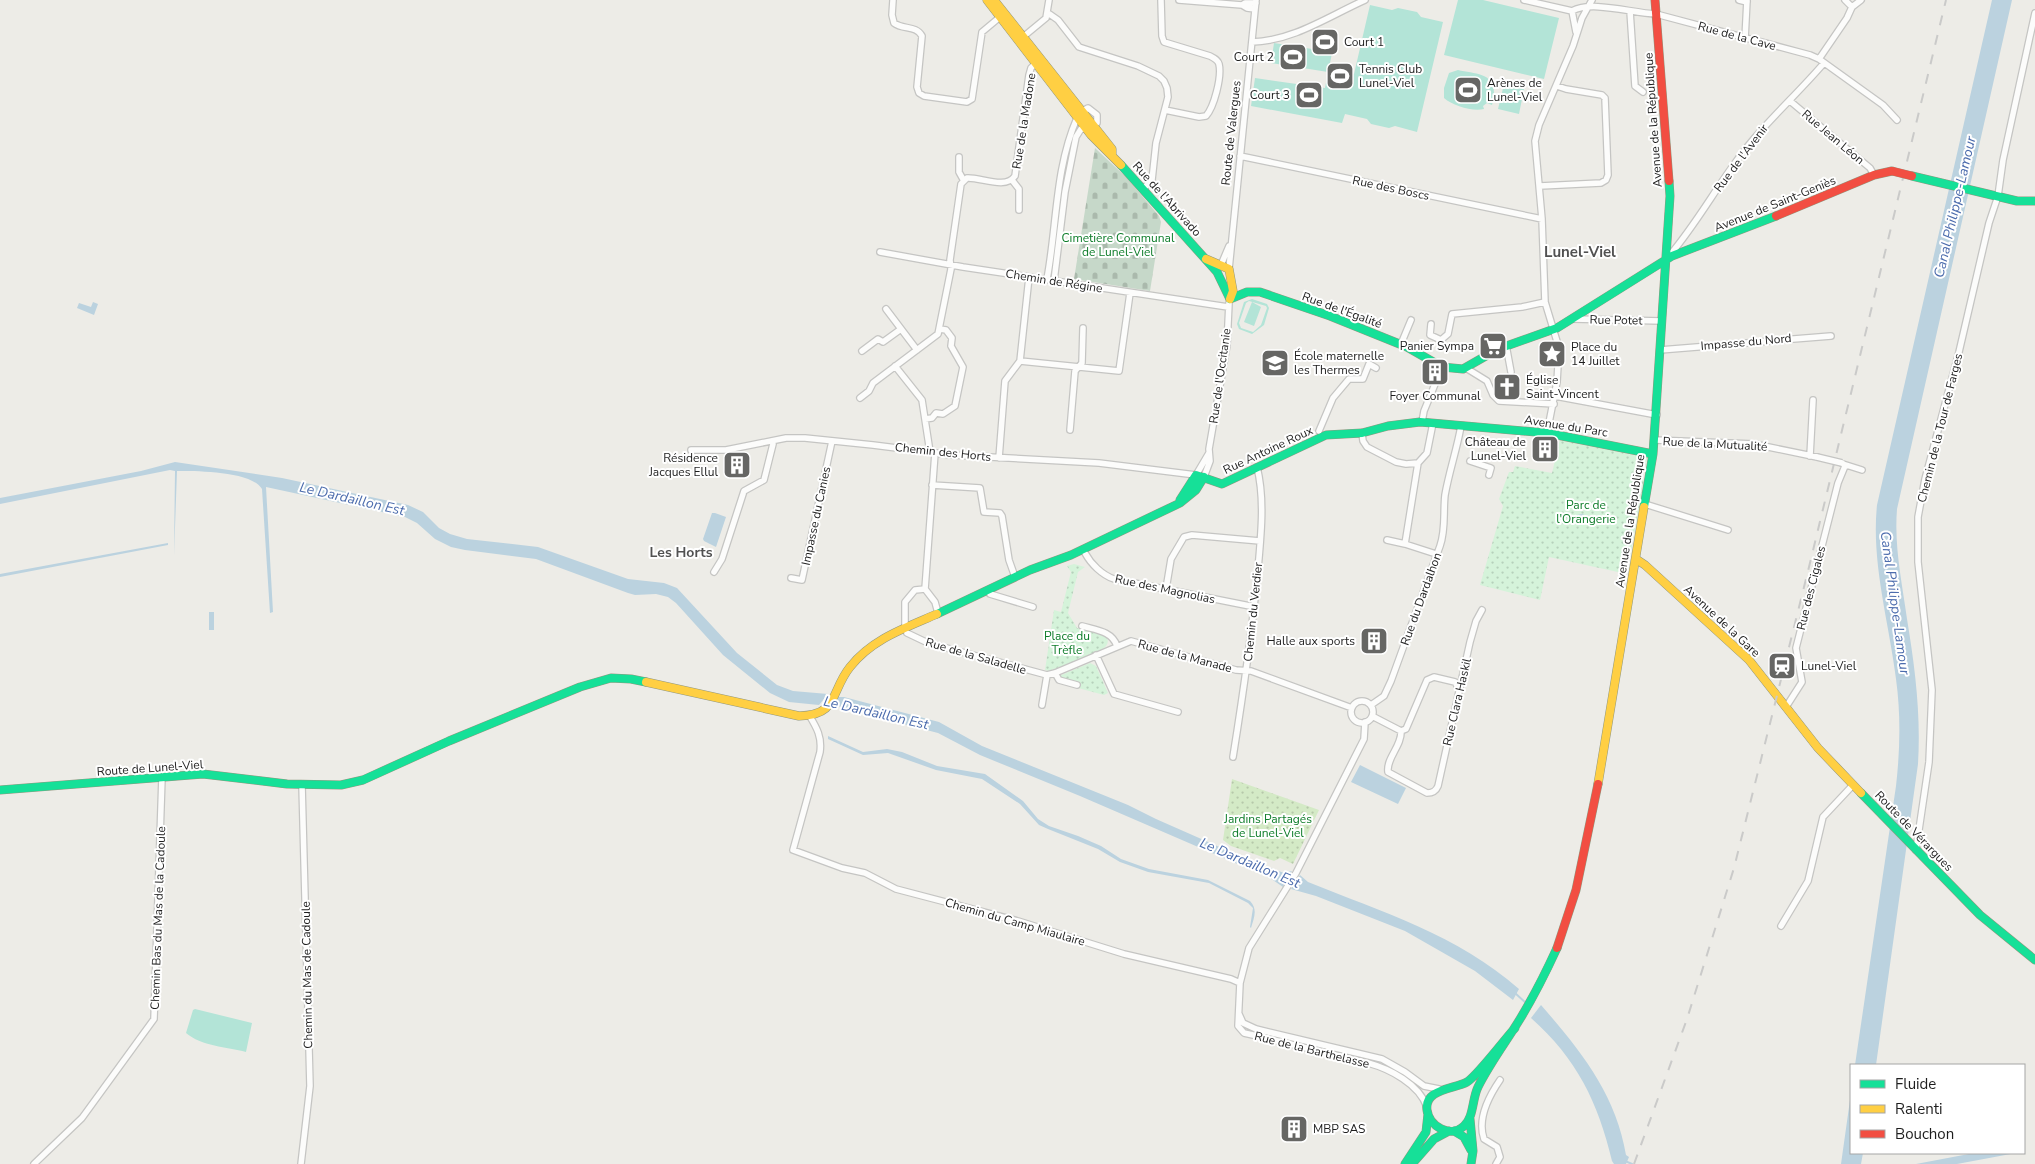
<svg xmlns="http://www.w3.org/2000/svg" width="2035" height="1164" font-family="'Nunito Sans',sans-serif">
	<defs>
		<pattern id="cemetery-stones" width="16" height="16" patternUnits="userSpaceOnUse" patternTransform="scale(1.25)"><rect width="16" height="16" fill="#c6d8c9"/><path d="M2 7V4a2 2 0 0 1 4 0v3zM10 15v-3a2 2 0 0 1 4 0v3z" fill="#aab9ac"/></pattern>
		<pattern id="park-dots" width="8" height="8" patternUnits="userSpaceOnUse" patternTransform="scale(1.25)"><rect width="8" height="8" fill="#d5f3da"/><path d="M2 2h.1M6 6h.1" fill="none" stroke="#b6d0bb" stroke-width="1.8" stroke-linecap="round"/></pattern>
		<pattern id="garden-dots" width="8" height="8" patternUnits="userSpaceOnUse" patternTransform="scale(1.25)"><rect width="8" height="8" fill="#d4eac6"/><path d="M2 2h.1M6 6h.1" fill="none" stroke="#b6c8aa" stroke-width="1.8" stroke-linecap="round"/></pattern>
	</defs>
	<rect width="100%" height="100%" fill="#edece7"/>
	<!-- cemetery -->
	<path fill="url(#cemetery-stones)" d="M1095,148L1127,178L1159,216L1161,222L1150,291L1074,279Z"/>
	<!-- park -->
	<path fill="url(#park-dots)" d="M1560,439L1648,456L1646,465L1641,470L1640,476L1644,480L1627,574L1549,557L1540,600L1480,585L1503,506L1499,499L1509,472H1513L1515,466L1552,473Z
		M1074,564L1085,567L1078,572L1068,613L1077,628L1105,635C1108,639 1109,642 1106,646C1101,653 1059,667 1049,671L1045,670L1054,610L1061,612L1071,572L1067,566Z
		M1090,663L1096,666L1108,693L1104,695L1078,688L1079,683L1060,677L1059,676Z"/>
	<!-- garden -->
	<path fill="url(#garden-dots)" d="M1232,779L1319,810L1293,864L1280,858L1274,861L1231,846L1223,840Z"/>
	<!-- pitch -->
	<path fill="#b3e4d7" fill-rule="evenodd" d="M1458,0H1483L1559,18L1544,79L1444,55Z
		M1370,5L1392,10L1398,8L1417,12L1421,17L1443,22L1417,132L1395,126L1389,128L1371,124L1367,119L1345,114L1342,123L1251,106L1255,78L1325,88L1328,72L1271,63L1274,43L1312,49L1317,29L1336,33L1329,68L1354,74Z
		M1458,70C1474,74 1494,72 1494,93H1495L1492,105L1487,103L1483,106L1484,109C1473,112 1453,106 1444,98V88L1449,73Z
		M1505,80L1525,84L1519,114L1498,109Z
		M1252,299L1267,304L1269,308L1264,325L1252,334L1239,329L1237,324L1244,302ZM1249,301L1266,306L1267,308L1261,325L1253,332L1241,328L1239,323L1246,303Z
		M1252,302L1261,307L1254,326L1244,322Z
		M195,1009L252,1023L246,1052C227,1047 201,1046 186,1033L193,1010Z"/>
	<!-- water -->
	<path fill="#bbd2df" d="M1992,0H2012L1897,509C1894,547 1902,582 1907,619C1915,668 1921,714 1918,764L1876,1065H1855L1896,786C1900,751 1901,715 1896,679C1889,622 1871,563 1877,505Z
		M93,302L98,304L94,315L77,308L79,303L91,307Z
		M175,462L282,478L408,505L423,512L439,528L450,534L467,539L538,547L628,579L664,583L677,588L737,653L777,685L793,691L828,694L819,705L789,702L770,693L723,655L676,603L668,597L656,594L635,595L628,593L536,559L465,550L451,547L435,539L417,523L405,517L266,487L273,612L270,613L262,489C251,471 197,471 177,471L174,556L175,471L170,470L0,504V498L141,471Z
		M715,513L726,517L716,547L704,541L703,539L712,513Z
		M1582,514L1590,517V523H1582L1576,520L1577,515Z
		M168,543V545L0,577V574Z
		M209,612H214V630H209Z
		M838,697H844L939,722L982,746L1128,805L1156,819L1249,860L1284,873L1292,871L1283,887L1270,878L1080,796L980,755L938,733L842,708L837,705Z
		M828,736L863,752L887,749L902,752L937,766L985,774L1023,801L1038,819L1049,826L1078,836L1101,846L1121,859L1149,869L1208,880L1250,901C1258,909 1254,918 1251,928L1250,927L1253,908L1248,903L1209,883L1148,872L1120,862L1098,849L1048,829L1039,825L1020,804L982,779L936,770L888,753L863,755L828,739Z
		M1360,765L1406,788L1398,804L1351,782Z
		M1300,875L1308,882C1382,912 1458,935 1519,989L1513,1000L1475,971L1405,931L1316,896L1291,889Z
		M1541,1005C1580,1050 1616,1094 1626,1155L1629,1157L1626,1164H1614L1612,1161C1598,1102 1577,1059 1531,1018Z
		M1851,1093V1153H1863L1861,1164H1841Z
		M1974,1153H2016L1957,1164H1916Z"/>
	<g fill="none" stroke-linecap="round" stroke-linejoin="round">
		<!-- stream -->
		<path stroke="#bbd2df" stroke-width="2" d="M1515,993L1526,1003
			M1625,1161L1632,1164"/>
		<defs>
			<path id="street" d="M893,0L892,15L894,23C903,30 916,25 922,36L917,87L919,93L924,96L967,102L972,99L982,32L1000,17
				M1161,0L1162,36L1164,42L1210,56C1214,58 1218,60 1219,64C1222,77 1214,107 1206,116L1199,117L1165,110
				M1179,0L1242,5L1245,3H1256
				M1524,0L1572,11C1592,0 1631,13 1656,14L1810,55L1819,59L1883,105L1897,120
				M1739,0L1747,2
				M1845,0L1852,7
				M1242,5L1247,8L1255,9
				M1572,11L1576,32
				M1630,11L1635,86L1643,92
				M1048,13L1058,20L1079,47L1138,66L1159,76L1164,81L1167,88L1168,97L1156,143L1152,180L1143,189
				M1023,37L1046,18L1049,0
				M1745,39L1747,0
				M1252,42C1293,41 1329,16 1365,0
				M1819,59L1847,18L1852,7L1861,0
				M1790,101L1870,168L1874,175
				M1081,112L1088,108L1097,115V123L1092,126
				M1240,156L1542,219
				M959,157V172L964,181
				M1012,180L1019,189V210
				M1540,186L1601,183L1606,180L1608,175L1605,98L1602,95L1566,89L1557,86
				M880,252L963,267L1228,307
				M1669,256C1694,227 1713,193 1735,163C1761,126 1795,97 1824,63
				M1221,265L1229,246
				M1229,269L1256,0
				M1047,279C1057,226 1055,168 1077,118
				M1054,281L1065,192L1076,137L1081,129H1086
				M886,309L917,350
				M1572,319L1662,321
				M1431,324L1430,335L1441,340L1448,334L1452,314L1522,307L1545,302
				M1401,344L1411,320
				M1506,345L1511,372
				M1660,350L1831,336
				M862,351L878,339L883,342L901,329
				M1020,361L1119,371L1130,293
				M895,366L922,400L930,452
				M1466,368L1487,381L1493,395L1499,401L1554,404
				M1555,396L1657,415
				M860,398L869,391L873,383L938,334L951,269L950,260L961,184L967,178C981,177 1005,190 1015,176L1029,75L1031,68L1036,63
				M925,419L932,418L936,413L943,414L955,406L963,367L951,346L952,338L946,330L940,329
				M1422,422L1424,411L1442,367
				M1070,430L1075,371L1082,363L1083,328
				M1319,431L1333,398L1349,379H1363L1369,364L1376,368
				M1362,433L1363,441L1367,447L1396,462L1406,464L1418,463
				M1547,433L1557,382L1559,348L1545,302L1542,219L1535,141L1539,125L1573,46L1582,18L1592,0
				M1655,440L1754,444L1817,457
				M691,450H726L786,438H805L873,445L952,455L1099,463L1196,475L1209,453
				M1810,456L1813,400
				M999,458L1005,381L1020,361L1029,277
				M1470,461L1491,468L1489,475
				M1418,463L1405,544L1436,554
				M1418,463L1427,453L1433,423
				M1843,464L1862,470
				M1204,477L1210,461L1209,449L1227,345L1229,303
				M932,485L980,488L984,512L1000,513L1002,516L1009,560L1015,577
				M1645,504L1728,530
				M1387,540L1405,544
				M1085,553C1091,564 1102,575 1114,579L1255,607
				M714,572L722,559L744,491L764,480L773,444L772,441
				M791,578L802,580L832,441
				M925,589L935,453
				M1166,589L1171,559L1184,537L1192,535L1260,541
				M990,594L1033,607
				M1082,626C1096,630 1112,631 1117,646
				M905,628V602L915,590L925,589L935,602L938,613
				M907,633L928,643L1047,675L1055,673L1131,641L1236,670L1251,671L1352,708
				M1096,655L1114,694L1178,712
				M1055,673L1059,680L1077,685
				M1351 712a11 11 0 1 1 22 0a11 11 0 1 1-22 0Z
				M1042,705L1047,675
				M1371,705L1384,696L1391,681L1440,546C1446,529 1443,513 1445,495C1449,472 1457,449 1461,426
				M1786,707L1802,682L1796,648L1838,483L1845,466
				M809,715C817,728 822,737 820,752L793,850L842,868L865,873L896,889L1018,921L1124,954L1231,979L1240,983
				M1372,716L1401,731
				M1365,722L1364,739L1296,873L1249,948L1240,983L1238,1026L1244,1033L1253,1035L1368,1063C1390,1069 1419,1084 1427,1107
				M1401,731C1402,746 1386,758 1388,772L1427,793C1433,793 1436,791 1438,786L1470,642L1476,621L1482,610
				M1401,731L1406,729L1427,680L1434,677L1455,682L1459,689
				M1233,757C1243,695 1252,632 1258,569C1261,535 1265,499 1257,467
				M1916,850L1929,762L1932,690L1918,562V517L1925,479L1959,352L1989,223L1998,196L2003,160L2035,13
				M1781,926L1808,881L1823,817L1853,785
				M1239,1014L1243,1023L1256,1029L1382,1059L1405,1072L1424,1086L1439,1089
				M34,1164L82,1118L154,1019L162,777
				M301,1164L310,1086L302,785
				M1496,1164L1500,1157L1497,1147L1484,1139C1477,1119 1489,1096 1500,1080"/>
			<path id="fast" d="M1121,165L1217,272L1230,299
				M1912,176L2017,201H2035
				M1230,299L1247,292H1260L1330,316L1407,347L1442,367L1463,369L1498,349L1557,328L1672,256L1776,216
				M1180,500L1196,475L1222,484L1326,435L1362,433L1388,426L1420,422L1547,433L1653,454
				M1644,507L1653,454L1670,196L1669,181
				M937,614L1030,570L1071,555L1180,503L1196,490L1204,477
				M0,790L203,774L287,784L341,785L363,780L449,741L580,687L611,678L631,679L646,682
				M1861,793L1980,915L2035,960
				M1515,1028C1505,1039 1477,1076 1467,1082C1454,1089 1424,1089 1427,1110C1429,1126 1450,1139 1464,1126C1474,1117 1472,1099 1478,1087C1490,1063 1506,1042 1520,1019C1534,996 1546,972 1557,948
				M1470,1119L1473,1151L1471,1164
				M1454,1131L1464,1137L1471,1150
				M1405,1164L1426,1132L1428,1114
				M1412,1164L1434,1139L1449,1131"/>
			<path id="slow" d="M987,0L1091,135L1121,165
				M994,0L1112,149V155
				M1206,259L1229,269L1233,291L1230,299
				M1636,559L1645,565L1749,660L1818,748L1861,793
				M646,682L799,716C839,715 830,692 850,667C872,639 905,628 937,614
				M1598,784L1644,507"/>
			<path id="jam" d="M1655,0L1669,181
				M1776,216L1874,175L1892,171
				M1557,948L1576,890L1598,784"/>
		</defs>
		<!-- street casing -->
		<use href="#street" stroke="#c5c5c3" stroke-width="8"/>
		<!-- fast casing -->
		<use href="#fast" stroke="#91977f" stroke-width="9"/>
		<!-- slow casing -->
		<use href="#slow" stroke="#91977f" stroke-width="9"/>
		<!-- jam casing -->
		<use href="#jam" stroke="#91977f" stroke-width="9"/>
		<!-- street -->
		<use href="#street" stroke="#fcfcfb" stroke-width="5.5"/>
		<!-- fast -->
		<use href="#fast" stroke="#16e098" stroke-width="8"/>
		<!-- slow -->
		<use href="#slow" stroke="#ffcf43" stroke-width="8"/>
		<!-- jam -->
		<use href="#jam" stroke="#f24e42" stroke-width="8"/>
		<!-- rail -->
		<path stroke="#cacac9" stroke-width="2" stroke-dasharray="10 10" stroke-linecap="butt" d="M1634,1164L1687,1019L1734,868L1809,567L1946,0"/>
		<defs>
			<path id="street-bridge" d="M1817,457L1842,463"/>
			<path id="jam-bridge" d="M1892,171L1912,176"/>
		</defs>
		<!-- street-bridge casing -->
		<use href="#street-bridge" stroke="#c5c5c3" stroke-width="8" stroke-linecap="butt"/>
		<!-- jam-bridge casing -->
		<use href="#jam-bridge" stroke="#91977f" stroke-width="9" stroke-linecap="butt"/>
		<!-- street-bridge -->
		<use href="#street-bridge" stroke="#fcfcfb" stroke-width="5.5"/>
		<!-- jam-bridge -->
		<use href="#jam-bridge" stroke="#f24e42" stroke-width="8"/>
	</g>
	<!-- icons -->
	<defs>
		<symbol id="stadium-square" viewBox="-11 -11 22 22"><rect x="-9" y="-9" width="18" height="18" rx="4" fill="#666664" stroke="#fff"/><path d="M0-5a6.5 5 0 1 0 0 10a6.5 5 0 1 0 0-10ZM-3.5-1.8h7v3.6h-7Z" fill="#fff"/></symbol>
		<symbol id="supermarket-square" viewBox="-11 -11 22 22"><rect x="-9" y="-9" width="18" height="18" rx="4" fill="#666664" stroke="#fff"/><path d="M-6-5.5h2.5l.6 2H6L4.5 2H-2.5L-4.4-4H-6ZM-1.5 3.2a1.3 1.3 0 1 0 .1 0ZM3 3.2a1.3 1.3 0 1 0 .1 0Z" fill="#fff"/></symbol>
		<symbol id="sight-square" viewBox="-11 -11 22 22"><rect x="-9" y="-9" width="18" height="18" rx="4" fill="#666664" stroke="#fff"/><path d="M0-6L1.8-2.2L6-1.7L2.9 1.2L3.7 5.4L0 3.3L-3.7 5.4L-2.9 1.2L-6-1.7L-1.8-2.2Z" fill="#fff"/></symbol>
		<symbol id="school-square" viewBox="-11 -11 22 22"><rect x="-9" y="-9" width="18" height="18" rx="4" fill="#666664" stroke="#fff"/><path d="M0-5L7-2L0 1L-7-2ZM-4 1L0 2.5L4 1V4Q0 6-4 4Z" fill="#fff"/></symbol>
		<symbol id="building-square" viewBox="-11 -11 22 22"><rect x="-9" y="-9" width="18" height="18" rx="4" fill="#666664" stroke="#fff"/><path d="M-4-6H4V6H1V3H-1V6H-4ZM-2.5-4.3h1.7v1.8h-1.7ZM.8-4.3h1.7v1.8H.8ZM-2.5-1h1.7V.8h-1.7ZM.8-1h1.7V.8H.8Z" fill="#fff"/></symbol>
		<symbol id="church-square" viewBox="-11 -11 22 22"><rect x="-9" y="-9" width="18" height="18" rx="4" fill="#666664" stroke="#fff"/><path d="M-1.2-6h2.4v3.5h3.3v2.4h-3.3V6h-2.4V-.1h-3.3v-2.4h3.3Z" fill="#fff"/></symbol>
		<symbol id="station-square" viewBox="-11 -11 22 22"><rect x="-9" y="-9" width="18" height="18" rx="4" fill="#666664" stroke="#fff"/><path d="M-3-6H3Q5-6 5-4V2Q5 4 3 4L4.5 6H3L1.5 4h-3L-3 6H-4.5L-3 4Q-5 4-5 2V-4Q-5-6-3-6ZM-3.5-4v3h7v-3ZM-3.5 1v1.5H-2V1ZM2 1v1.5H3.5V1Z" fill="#fff"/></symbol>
	</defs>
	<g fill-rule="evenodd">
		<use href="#stadium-square" x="1309" y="26" width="32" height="32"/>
		<use href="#stadium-square" x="1277" y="41" width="32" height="32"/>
		<use href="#stadium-square" x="1324" y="60" width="32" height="32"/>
		<use href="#stadium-square" x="1452" y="74" width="32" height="32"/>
		<use href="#stadium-square" x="1293" y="79" width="32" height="32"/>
		<use href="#supermarket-square" x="1477" y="330" width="32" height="32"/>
		<use href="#sight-square" x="1536" y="338" width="32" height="32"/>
		<use href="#school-square" x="1259" y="347" width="32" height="32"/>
		<use href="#building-square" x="1419" y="356" width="32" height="32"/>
		<use href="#church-square" x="1491" y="371" width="32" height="32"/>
		<use href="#building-square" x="1529" y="433" width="32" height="32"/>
		<use href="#building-square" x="721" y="449" width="32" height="32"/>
		<use href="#building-square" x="1358" y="625" width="32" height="32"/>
		<use href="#station-square" x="1766" y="650" width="32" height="32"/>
		<use href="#building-square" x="1278" y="1113" width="32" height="32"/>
	</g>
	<g text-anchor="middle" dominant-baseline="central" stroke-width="4" stroke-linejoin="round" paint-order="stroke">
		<!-- street labels -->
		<g font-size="12" fill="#1e1e1e" stroke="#fff">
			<text transform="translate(1737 36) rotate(15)">Rue de la Cave</text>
			<text transform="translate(1653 120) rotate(-94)">Avenue de la République</text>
			<text transform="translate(1024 121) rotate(-81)">Rue de la Madone</text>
			<text transform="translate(1231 133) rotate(-84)">Route de Valergues</text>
			<text transform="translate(1833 137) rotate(40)">Rue Jean Léon</text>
			<text transform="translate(1741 158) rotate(-53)">Rue de l'Avenir</text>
			<text transform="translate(1391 188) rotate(12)">Rue des Boscs</text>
			<text transform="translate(1167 199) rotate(48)">Rue de l'Abrivado</text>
			<text transform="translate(1775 204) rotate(-22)">Avenue de Saint-Geniès</text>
			<text transform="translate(1054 281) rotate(9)">Chemin de Régine</text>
			<text transform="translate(1342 310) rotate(20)">Rue de l'Égalité</text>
			<text transform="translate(1616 320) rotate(1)">Rue Potet</text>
			<text transform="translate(1746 342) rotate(-5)">Impasse du Nord</text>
			<text transform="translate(1220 376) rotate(-82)">Rue de l'Occitanie</text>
			<text transform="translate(1566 426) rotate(9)">Avenue du Parc</text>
			<text transform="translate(1940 428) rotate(-76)">Chemin de la Tour de Farges</text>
			<text transform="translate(1715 444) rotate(3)">Rue de la Mutualité</text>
			<text transform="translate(1268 450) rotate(-25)">Rue Antoine Roux</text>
			<text transform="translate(943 452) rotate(6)">Chemin des Horts</text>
			<text transform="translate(816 516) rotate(-78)">Impasse du Canies</text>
			<text transform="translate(1630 521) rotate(-81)">Avenue de la République</text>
			<text transform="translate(1811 588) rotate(-76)">Rue des Cigales</text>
			<text transform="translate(1165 589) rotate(12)">Rue des Magnolias</text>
			<text transform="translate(1421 599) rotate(-70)">Rue du Dardalhon</text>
			<text transform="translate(1253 612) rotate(-84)">Chemin du Verdier</text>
			<text transform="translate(1722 621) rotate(43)">Avenue de la Gare</text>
			<text transform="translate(976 656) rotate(16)">Rue de la Saladelle</text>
			<text transform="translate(1185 656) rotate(15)">Rue de la Manade</text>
			<text transform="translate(1457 702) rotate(-77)">Rue Clara Haskil</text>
			<text transform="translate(150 768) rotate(-4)">Route de Lunel-Viel</text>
			<text transform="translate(1914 831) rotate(46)">Route de Vérargues</text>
			<text transform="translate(158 918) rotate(-88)">Chemin Bas du Mas de la Cadoule</text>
			<text transform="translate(1015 922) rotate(16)">Chemin du Camp Miaulaire</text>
			<text transform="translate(307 975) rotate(-91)">Chemin du Mas de Cadoule</text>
			<text transform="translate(1312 1050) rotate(14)">Rue de la Barthelasse</text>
		</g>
		<!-- poi labels -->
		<g font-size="12" fill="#1e1e1e" stroke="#fff" text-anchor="start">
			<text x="1344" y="42">Court 1</text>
			<text x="1274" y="57" text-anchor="end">Court 2</text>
			<text x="1359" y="69">Tennis Club<tspan x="1359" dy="14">Lunel-Viel</tspan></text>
			<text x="1487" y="83">Arènes de<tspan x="1487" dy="14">Lunel-Viel</tspan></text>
			<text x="1290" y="95" text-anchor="end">Court 3</text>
			<text x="1474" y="346" text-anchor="end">Panier Sympa</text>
			<text x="1571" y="347">Place du<tspan x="1571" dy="14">14 Juillet</tspan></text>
			<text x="1294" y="356">École maternelle<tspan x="1294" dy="14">les Thermes</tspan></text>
			<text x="1526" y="380">Église<tspan x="1526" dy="14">Saint-Vincent</tspan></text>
			<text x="1435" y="396" text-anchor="middle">Foyer Communal</text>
			<text x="1526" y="442" text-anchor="end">Château de<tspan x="1526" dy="14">Lunel-Viel</tspan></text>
			<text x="718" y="458" text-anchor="end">Résidence<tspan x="718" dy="14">Jacques Ellul</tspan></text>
			<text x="1355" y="641" text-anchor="end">Halle aux sports</text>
			<text x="1801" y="666">Lunel-Viel</text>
			<text x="1313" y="1129">MBP SAS</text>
		</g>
		<!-- park labels -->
		<g font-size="12" fill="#0d7c29" stroke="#fff">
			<text x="1118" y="238">Cimetière Communal<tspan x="1118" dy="14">de Lunel-Viel</tspan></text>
			<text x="1586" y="505">Parc de<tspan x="1586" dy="14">l'Orangerie</tspan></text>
			<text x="1067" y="636">Place du<tspan x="1067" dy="14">Trèfle</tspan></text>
			<text x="1268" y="819">Jardins Partagés<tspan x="1268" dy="14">de Lunel-Viel</tspan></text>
		</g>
		<!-- water labels -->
		<g font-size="14" font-style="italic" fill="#4c6cad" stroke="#fff">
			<text transform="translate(1955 207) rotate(-77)">Canal Philippe-Lamour</text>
			<text transform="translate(352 499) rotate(13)">Le Dardaillon Est</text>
			<text transform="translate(1895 603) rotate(82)">Canal Philippe-Lamour</text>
			<text transform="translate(876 713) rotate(13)">Le Dardaillon Est</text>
			<text transform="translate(1250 863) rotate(23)">Le Dardaillon Est</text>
		</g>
		<!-- neighbourhood labels -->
		<g font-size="14" font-weight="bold" fill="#515151" stroke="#fff">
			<text x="681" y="552">Les Horts</text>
		</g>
		<!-- quarter labels -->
		<g font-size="15" font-weight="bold" fill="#515151" stroke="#fff">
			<text x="1580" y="252">Lunel-Viel</text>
		</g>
	</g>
	<!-- legend -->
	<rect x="1850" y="1064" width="175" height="90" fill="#ffffff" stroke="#a5a5a5"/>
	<rect x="1860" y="1080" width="25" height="8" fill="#16e098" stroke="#a5a5a5"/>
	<text x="1895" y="1089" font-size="15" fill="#1e1e1e">Fluide</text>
	<rect x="1860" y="1105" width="25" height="8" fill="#ffcf43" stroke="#a5a5a5"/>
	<text x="1895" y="1114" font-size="15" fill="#1e1e1e">Ralenti</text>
	<rect x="1860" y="1130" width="25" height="8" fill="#f24e42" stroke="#a5a5a5"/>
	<text x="1895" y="1139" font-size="15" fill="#1e1e1e">Bouchon</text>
</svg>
